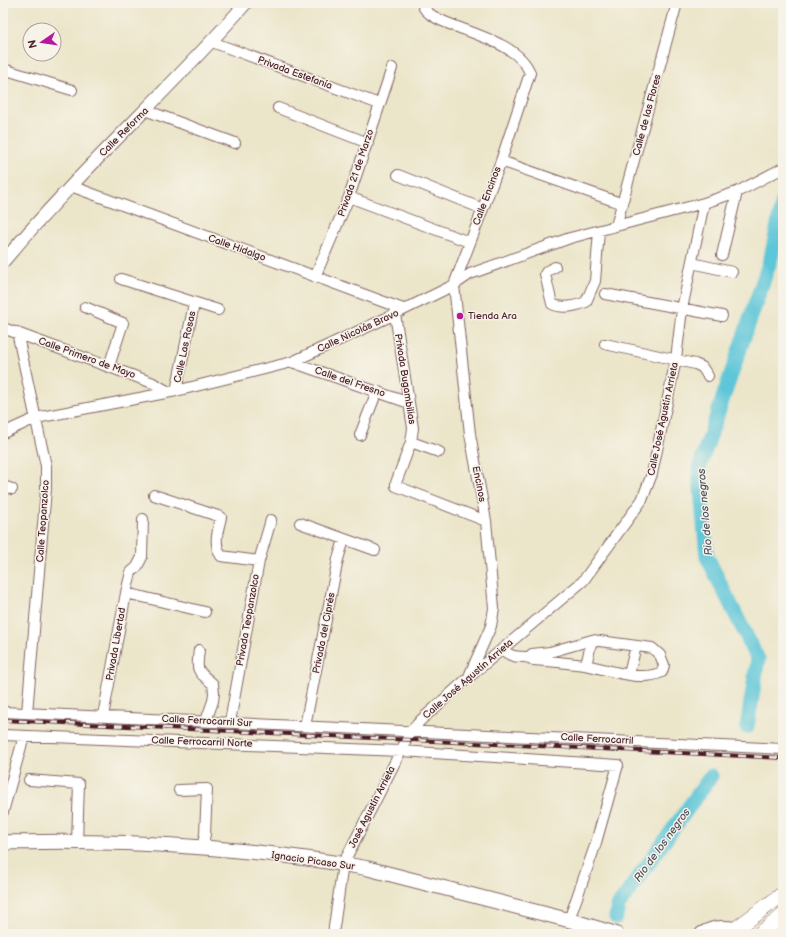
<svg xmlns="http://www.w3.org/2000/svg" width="786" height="937" font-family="'Balsamiq Sans',sans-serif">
	<rect width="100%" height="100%" fill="#f7f3e8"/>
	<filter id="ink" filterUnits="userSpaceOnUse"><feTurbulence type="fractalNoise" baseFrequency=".025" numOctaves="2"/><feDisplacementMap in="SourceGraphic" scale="8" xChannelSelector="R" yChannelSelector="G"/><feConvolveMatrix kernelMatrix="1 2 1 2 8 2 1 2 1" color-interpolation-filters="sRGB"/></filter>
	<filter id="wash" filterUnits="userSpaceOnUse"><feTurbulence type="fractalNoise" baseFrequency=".012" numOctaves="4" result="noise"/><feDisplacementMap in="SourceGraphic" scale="16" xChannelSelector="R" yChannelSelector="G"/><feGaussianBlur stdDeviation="0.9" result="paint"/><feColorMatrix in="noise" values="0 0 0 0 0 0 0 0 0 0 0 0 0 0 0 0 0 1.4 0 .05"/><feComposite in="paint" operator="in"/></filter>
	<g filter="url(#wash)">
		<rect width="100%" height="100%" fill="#ebe5c9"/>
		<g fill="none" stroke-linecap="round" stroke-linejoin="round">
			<!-- river -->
			<path stroke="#5dc6d8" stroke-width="15" d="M747,727L758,659L707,557L699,468L771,258L783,201
				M616,917L618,906L711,776"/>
		</g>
	</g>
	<g filter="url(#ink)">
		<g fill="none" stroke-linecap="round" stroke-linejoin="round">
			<defs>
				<path id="minor" d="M422,3C426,29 515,32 530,73L501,161L454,285L470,434L486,521L494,608L491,626L470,674
					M212,42L379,104
					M3,69L72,90
					M278,108L368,143
					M145,110L235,143
					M501,161L623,204
					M398,175L483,209
					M71,186L403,309
					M349,197L469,242
					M616,226L677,3
					M722,255L737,192
					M692,263L732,272
					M555,267L547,271L545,274L552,304C562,309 576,306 586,302L595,281L599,231
					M315,277L349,197L392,68
					M121,279L218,310
					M605,294L722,316
					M85,307L123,323L109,366
					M395,314L413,428L411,442L396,483V486L486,521
					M3,328L153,383L169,392
					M17,332L46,466V489L27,713
					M605,344L695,364L702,367L708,376
					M292,362L409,403
					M176,391L194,304
					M3,433L36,418L176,391L292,362L395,314L454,285L470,274L570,238L704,203L737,192L783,168
					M360,435L377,391
					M411,442L439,452
					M3,486L12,489
					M154,495L221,517C218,532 213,542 221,556L259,561
					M300,523L375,550
					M126,593L205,612
					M502,649C516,662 523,653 533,660C550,661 568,663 585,665C608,669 640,683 662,672L664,665L660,655L652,648L592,640L550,652L532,654L529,657
					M199,650C196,672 197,670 213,684L214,693L213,701L206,721
					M586,665L592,640
					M629,674L636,646
					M3,712L783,749
					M103,716L126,593L131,572L137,567L142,557L143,519
					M230,722L259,561L271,520
					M305,726L338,559L344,540
					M3,735L401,751L618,765L595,846L569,920
					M29,780L79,784L77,842
					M179,790L207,789L205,834L202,848
					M3,812L24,736
					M333,934L343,864L411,731L421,720L468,678L583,581L642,500L652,474L676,359L682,309L704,203"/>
				<path id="tertiary" d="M3,262C79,171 168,92 246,3"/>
				<path id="secondary" d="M3,842C28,843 54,841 79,842C175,843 271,851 366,868L576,922L616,934
					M702,934C714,927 722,927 736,929L740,934"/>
				<path id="primary" d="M729,934L783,894
					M760,934L783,916"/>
			</defs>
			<!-- minor casing -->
			<use href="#minor" stroke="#826462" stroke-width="12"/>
			<!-- tertiary casing -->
			<use href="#tertiary" stroke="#826462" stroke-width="14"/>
			<!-- secondary casing -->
			<use href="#secondary" stroke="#826462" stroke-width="16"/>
			<!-- primary casing -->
			<use href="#primary" stroke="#826462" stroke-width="16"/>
			<!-- minor -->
			<use href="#minor" stroke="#fff" stroke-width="10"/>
			<!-- tertiary -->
			<use href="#tertiary" stroke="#fff" stroke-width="12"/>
			<!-- secondary -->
			<use href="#secondary" stroke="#fff" stroke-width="14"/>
			<!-- primary -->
			<use href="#primary" stroke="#fff" stroke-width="15"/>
			<defs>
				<path id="rail" d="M3,720L783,758"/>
			</defs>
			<!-- rail casing -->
			<use href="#rail" stroke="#4a1f2b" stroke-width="4"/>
			<!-- rail -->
			<use href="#rail" stroke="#f7f3e8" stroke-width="2.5" stroke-dasharray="8" stroke-linecap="butt"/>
		</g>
	</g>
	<!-- markers -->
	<circle fill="#b5179e" stroke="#f7f3e8" stroke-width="1.5" cx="460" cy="316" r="4"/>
	<g text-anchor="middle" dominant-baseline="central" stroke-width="3" stroke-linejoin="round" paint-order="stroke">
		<!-- street labels -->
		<g font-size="10" fill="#4a1f2b" stroke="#f7f3e8">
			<text transform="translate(295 73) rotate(20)">Privada Estefanía</text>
			<text transform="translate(647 115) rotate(-75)">Calle de las Flores</text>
			<text transform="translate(124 132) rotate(-45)">Calle Reforma</text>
			<text transform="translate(356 173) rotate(-71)">Privada 21 de Marzo</text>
			<text transform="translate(487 196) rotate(-69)">Calle Encinos</text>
			<text transform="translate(237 248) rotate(20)">Calle Hidalgo</text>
			<text transform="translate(358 331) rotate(-25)">Calle Nicolás Bravo</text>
			<text transform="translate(185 347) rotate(-78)">Calle Las Rosas</text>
			<text transform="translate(87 358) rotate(20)">Calle Primero de Mayo</text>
			<text transform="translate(405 379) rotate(81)">Privada Bugambilias</text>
			<text transform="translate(350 382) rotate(19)">Calle del Fresno</text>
			<text transform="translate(663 419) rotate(-78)">Calle José Agustín Arrieta</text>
			<text transform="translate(479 484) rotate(79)">Encinos</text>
			<text transform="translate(43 521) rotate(-86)">Calle Teopanzolco</text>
			<text transform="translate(248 620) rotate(-80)">Privada Teopanzolco</text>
			<text transform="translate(324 633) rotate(-79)">Privada del Ciprés</text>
			<text transform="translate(116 644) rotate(-80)">Privada Libertad</text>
			<text transform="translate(468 679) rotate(-41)">Calle José Agustín Arrieta</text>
			<text transform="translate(207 721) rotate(3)">Calle Ferrocarril Sur</text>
			<text transform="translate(597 739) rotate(3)">Calle Ferrocarril</text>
			<text transform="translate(202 742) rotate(2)">Calle Ferrocarril Norte</text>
			<text transform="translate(372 807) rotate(-63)">José Agustín Arrieta</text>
			<text transform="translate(313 861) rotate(8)">Ignacio Picaso Sur</text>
		</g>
		<!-- poi labels -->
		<g font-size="10" fill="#4a1f2b" stroke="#f7f3e8" text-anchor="start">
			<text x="468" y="316">Tienda Ara</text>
		</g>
		<!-- water labels -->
		<g font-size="11" font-style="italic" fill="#50515f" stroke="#f7f3e8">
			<text transform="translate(705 512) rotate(-95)">Rio de los negros</text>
			<text transform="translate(662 845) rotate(-54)">Rio de los negros</text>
		</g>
	</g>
	<!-- margin -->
	<rect width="786" height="937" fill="none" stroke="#f7f3e8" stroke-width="16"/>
	<!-- north arrow -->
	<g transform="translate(42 42) rotate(257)"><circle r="19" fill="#f7f3e8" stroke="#b29e9c"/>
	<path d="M0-3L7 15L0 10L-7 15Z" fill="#b5179e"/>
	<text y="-6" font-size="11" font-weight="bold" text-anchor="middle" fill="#4a1f2b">N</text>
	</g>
</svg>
